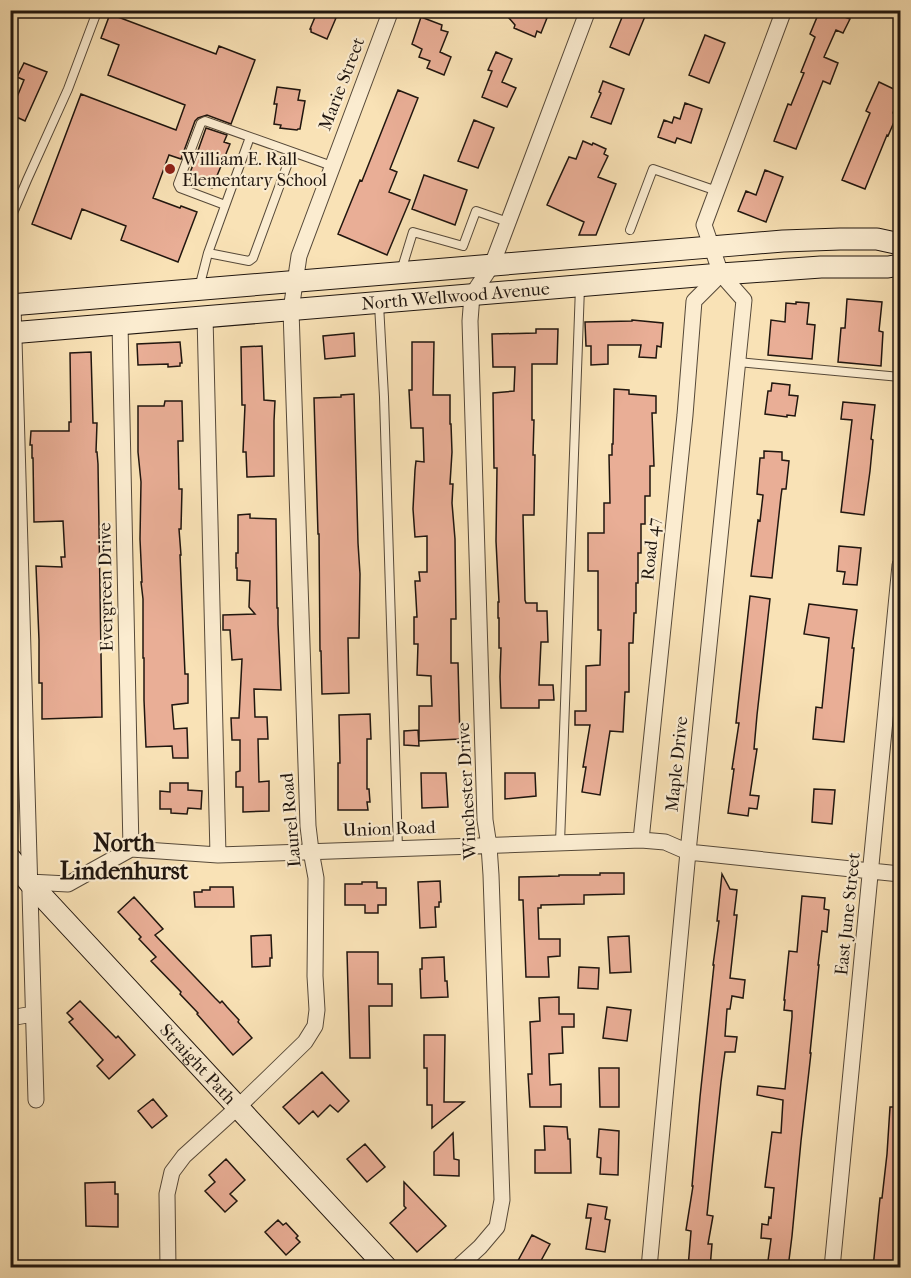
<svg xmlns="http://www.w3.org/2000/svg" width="911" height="1278" font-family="'IM FELL French Canon',serif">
	<rect width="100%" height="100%" fill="#f9e2b6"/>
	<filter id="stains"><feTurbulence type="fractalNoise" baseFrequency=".00333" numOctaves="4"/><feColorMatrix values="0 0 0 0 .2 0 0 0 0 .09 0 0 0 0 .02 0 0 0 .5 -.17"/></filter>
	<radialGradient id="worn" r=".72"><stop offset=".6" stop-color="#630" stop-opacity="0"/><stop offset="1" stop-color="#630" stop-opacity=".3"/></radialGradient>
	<!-- building -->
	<path fill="#e9ae96" stroke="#20160f" stroke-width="1.5" d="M318,10H333L331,16L336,18L327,39L311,32V29H310Z
		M502,10H543L541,16L547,18L541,33L537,31L535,37L514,28L515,25Z
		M625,10H637L646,14L629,55L610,47Z
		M820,10H844L842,16L850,19L843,33L836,30L824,57L838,63L830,84L823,81L796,149L774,141L788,104L791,105L804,73L801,72L815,37L810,34Z
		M110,14L216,54L219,46L255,60L231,124L207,115L198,118L195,121L181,159L169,155L153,198L180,208L181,206L197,212L178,262L121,240L126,226L82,209L71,239L32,224L81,94L176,130L185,105L108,75L119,45L101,38Z
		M421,17L442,25L441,30L448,32L440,52L451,57L444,75L427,68L430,61L419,57L422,49L412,44Z
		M705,35L725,43L709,83L689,75Z
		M496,52L512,59L502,82L516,88L507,107L482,97L492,71L488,70Z
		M24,63L47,72L25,121L10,114L24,80L17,77Z
		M603,81L624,89L611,124L591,117L601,93L599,92Z
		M879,82L900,92V95L893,113L897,115L888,136L887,135L865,189L842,180L870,113L866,111Z
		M277,87L300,90L298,100L305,101L300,129H298L297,130L280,128L281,125L274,124L277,104H274Z
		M398,90L418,98L390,169L397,172L389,192L410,200L387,255L338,234L360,180L362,181Z
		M685,103L702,109L691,143L677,138L675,143L658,137L664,120L672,123L674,117L680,119Z
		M474,120L494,128L478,168L458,161Z
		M206,128L227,135L224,142L230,144L212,188L195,181V179L189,176Z
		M583,141L592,145L593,143L606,149L604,154L608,156L598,177L616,184L596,235H579L584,222L547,205L569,157L576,159Z
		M765,170L783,177L766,222L738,211L746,191L756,195Z
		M424,175L467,190L455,225L412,209Z
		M847,299L882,302L879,331L883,332L881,366L838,362L841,328H845Z
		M796,302L809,303L807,324L815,325L812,359L768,355L771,320L785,322L786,303L796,304Z
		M632,320L663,323L661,347L657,346L656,358L639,357L641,345H608V364L591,365V346H586L585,322L632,321Z
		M536,329H558L557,364H532V420H534L533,455H535L534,515H523L525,600L526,603H537V611H547L548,642H541L539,685H553L554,700H539V708H501L500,677L501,648H499V618H498V602H499L496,541L497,468H494L493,393L514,391L515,367H493L492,334L536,333Z
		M354,333L355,356L325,359L323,336Z
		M180,342L182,363H180V366L168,367V364L138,365L137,344Z
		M412,342H434L433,395H450V424H451L452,452L450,484H453L452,503L455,539L456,619H451V663H458L460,739L419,741V706H432L431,681V676L417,675L418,644H414V617H417L415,581H420L419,572H427V536L415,537L413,509L415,470L416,461L424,462L423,428H411L409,390H412Z
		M262,346L264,400L275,401L274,421V476L247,477L246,452H243L245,405H242L241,347Z
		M91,352L93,423H97L96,452H97L98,464L102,717L42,719V683H39V640L36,566L62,567L61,557H65L63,521L34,522L33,458H32V445H30L31,431H69V422H71L70,353Z
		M772,383L790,385L789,395L798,396L795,416L787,415V417L765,414L768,391H771Z
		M614,389L629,390V394L656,396V413H652L654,466H650V496H645V524H641V553H638V583H636V613H634L633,643H629V692H625L623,732L610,731L600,795L582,792L586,767H583L590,725H575V711H586V666L600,665L601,630H598V571H588V533H604V503H610L609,455H612V444H613Z
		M354,394L358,543L360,574L359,638H348L349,693L322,694L321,651H320L319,534H318L314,398L341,397V395Z
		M165,401H182L183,441H178L179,489H182L181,529H179L181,555H180L185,674H188V703L172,705L174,729L187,728L188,758H173L172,746L146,747L144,700V658H143V599L141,582H142L140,539L141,482L138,452V406H164Z
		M843,402L875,405L871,439L873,440L870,471L864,515L841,512L852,420L841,419Z
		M764,451L782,452V460L789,461L786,489H782L781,496L772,578L751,576L758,520L760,521L763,495L757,494L760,458H764Z
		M250,514V518L276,519L277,608H278V624L281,690L254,689L255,717H267L268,739H258L259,782L269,781V811L243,812V787H236V772L240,771V740H232L231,718H239L242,659L232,660L230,630H223V615L255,614L249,607L250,581L237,580V568H236V553H238V515Z
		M839,546L861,548L857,585L843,584L845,572L837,571Z
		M750,596L770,599L757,715L754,749H757L750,795L759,796L757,809L749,808L748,816L728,813L734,769H732L739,723H736Z
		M809,604L857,610L852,648H854L844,742L813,739L816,707L822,708L829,638L804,634Z
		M370,714L371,739H367V789H369L370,802H367L368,810H338V763H340L339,715Z
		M418,730L419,746L404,745V731Z
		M421,773H446L448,807L422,808Z
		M505,773H535L536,796L505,799Z
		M170,783H188V790L202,791L201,809L188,808L187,814L171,813V809H160V791L170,792Z
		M814,789L835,790L832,824L812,822Z
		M600,873H624V894L584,895V904L541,905V908H538L539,939H560V956L548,957L549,977H526L523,900H519V877L559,876V875H600Z
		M722,874L730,889L737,890L734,915H737L730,978L745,980L743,998L732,996L730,1009H727L725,1036L737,1037L735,1052H725L721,1082L707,1215L713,1216L708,1244H712L710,1268H688L691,1231L686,1230L693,1186H692L700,1097L714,965H713L719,921H717Z
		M440,881L441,902H439V907H435L436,927L420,928L418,882Z
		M362,882H377V888H386V905H378V913H365V905H345V884H362Z
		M210,887H233L234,907H195L194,892H202V890H210Z
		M802,896L825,898L824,909L829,910L827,932L822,931L818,965H819L810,1053H811L801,1141L792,1236L788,1268H767L771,1239L761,1238L762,1224L768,1225L769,1217L771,1218L774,1188L765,1187L772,1132L781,1133L783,1100L757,1095L758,1086L785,1089L792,1017V1011L784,1010L785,1000H784L789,951L797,952Z
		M134,897L163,929L155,935L215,998L220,1003L222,1001L227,1007L239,1020L238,1022L252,1038L233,1055L197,1014L198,1013L180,994L181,992L151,961L156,957L139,939L141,937L118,912Z
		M271,935L272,958H270V966L252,967L251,936Z
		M629,936L631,972L610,973L608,937Z
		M347,952H378V984H392V1006H369L370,1058H350Z
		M444,957L445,981H447L448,997L421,998L420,969H422V958Z
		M579,967L599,968L598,989L578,988Z
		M559,997V1014H574V1027H562L563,1053L549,1054L550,1085L561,1084V1107H530L528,1074H532L530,1022L540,1021L539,998Z
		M80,1001L116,1038L118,1036L135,1055L109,1079L97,1066L103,1060L69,1022L73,1019L67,1013Z
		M607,1007L631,1010L627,1041L603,1038Z
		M424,1035H445L444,1102H464L432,1128V1105H427V1068H424Z
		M599,1068H619V1107H600Z
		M322,1072L349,1101L338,1112L330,1105L318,1117L313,1111L299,1124L283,1107Z
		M153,1099L167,1116L152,1128L138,1111Z
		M890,1107H900V1200L896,1253H895L893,1268H873L880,1198H882L887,1154Z
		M544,1126L567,1127L568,1139H570L571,1173H535V1150H545Z
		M599,1129L619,1131L618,1175L600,1174L601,1158L597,1157Z
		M453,1133L454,1159L459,1160V1176L434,1175V1152Z
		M365,1144L385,1167L367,1182L347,1159Z
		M226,1159L245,1180L230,1194L237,1201L225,1212L205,1191L215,1182L209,1175Z
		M115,1182V1194H118V1227L86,1226L85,1183Z
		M404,1182L446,1226L417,1252L390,1223L406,1208L404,1206Z
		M588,1204L607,1207L605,1219L610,1220L605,1252L586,1249L591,1218H586Z
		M278,1220L283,1225L286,1223L298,1236L296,1238L300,1242L286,1255L265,1232Z
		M532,1235L550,1244L537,1268H514Z"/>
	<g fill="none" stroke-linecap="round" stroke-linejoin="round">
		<defs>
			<path id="service" d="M225,205L180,188L178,184L201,123L205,121L332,166
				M10,220L27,180L68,89L95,17
				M630,230L653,169L717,191
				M208,253L249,261L253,258L292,152
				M401,271L413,232L463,246L476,211L508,222
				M199,288L208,253L250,137
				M379,304L384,397L398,849
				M738,362L900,377
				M560,843L580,287"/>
			<path id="minor" d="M13,305L36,1100
				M205,316L218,855
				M120,324L131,849
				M641,840L685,415L694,301L721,274
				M29,882L68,884L131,849L218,855L641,840L665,842L688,852L900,874
				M10,1018L33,1014
				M168,1268L167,1194L172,1172L184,1156L238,1107L305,1042L315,1026L317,1010L315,976L316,878L311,851L308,826L291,310L299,256L391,10
				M457,1268L480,1247L497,1227L502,1200L491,875L489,846L485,820L470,321L472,295L492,265L588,10
				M649,1268L688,852L744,300L721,274L704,225L784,10
				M832,1268L900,565"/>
			<g id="secondary">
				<path d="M10,305L783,241L840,239H877L900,244"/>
				<path id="s1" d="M10,333L721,274L821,267H888L900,265"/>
				<path id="s2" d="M10,858L29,882L387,1268"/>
			</g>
		</defs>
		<!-- service casing -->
		<use href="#service" stroke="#564939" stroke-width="10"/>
		<!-- minor casing -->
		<use href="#minor" stroke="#564939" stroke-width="17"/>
		<!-- secondary casing -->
		<use href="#secondary" stroke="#20160f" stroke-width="23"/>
		<!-- service -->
		<use href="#service" stroke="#fbecd0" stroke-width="8"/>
		<!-- minor -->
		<use href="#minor" stroke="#fbecd0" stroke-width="15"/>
		<!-- secondary -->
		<use href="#secondary" stroke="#fbecd0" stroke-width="21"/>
	</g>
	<!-- markers -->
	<circle fill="#8f2418" stroke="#fbecd0" stroke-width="2" cx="170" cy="169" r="6"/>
	<g text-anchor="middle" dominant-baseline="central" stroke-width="4.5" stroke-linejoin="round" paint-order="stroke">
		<!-- street labels -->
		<g font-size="18" fill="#20160f" stroke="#fbecd0">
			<text transform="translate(342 84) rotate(-69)">Marie Street</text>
			<text stroke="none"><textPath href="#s1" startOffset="447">North Wellwood Avenue</textPath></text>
			<text transform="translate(651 549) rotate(-84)">Road 47</text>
			<text transform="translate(106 587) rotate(-91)">Evergreen Drive</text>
			<text transform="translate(677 764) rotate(-84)">Maple Drive</text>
			<text transform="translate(467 791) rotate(-93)">Winchester Drive</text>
			<text transform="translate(291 820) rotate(-95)">Laurel Road</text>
			<text transform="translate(389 829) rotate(-2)">Union Road</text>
			<text transform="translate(848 914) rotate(-84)">East June Street</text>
			<text stroke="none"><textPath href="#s2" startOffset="279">Straight Path</textPath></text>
		</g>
		<!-- poi labels -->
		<g font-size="18" fill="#20160f" stroke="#fbecd0" text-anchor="start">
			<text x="182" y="159">William E. Rall<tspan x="182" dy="21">Elementary School</tspan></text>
		</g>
		<!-- district labels -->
		<g font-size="24" font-weight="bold" fill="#20160f" stroke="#fbecd0">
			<text x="124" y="843">North<tspan x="124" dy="28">Lindenhurst</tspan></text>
		</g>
	</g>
	<!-- margin -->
	<rect width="911" height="1278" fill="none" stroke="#f9e2b6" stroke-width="36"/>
	<rect x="12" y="12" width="887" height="1254" fill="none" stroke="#20160f" stroke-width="3"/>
	<rect x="18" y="18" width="875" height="1242" fill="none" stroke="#20160f" stroke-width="1.5"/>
	<rect width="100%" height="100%" filter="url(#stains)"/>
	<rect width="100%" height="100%" fill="url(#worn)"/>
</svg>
